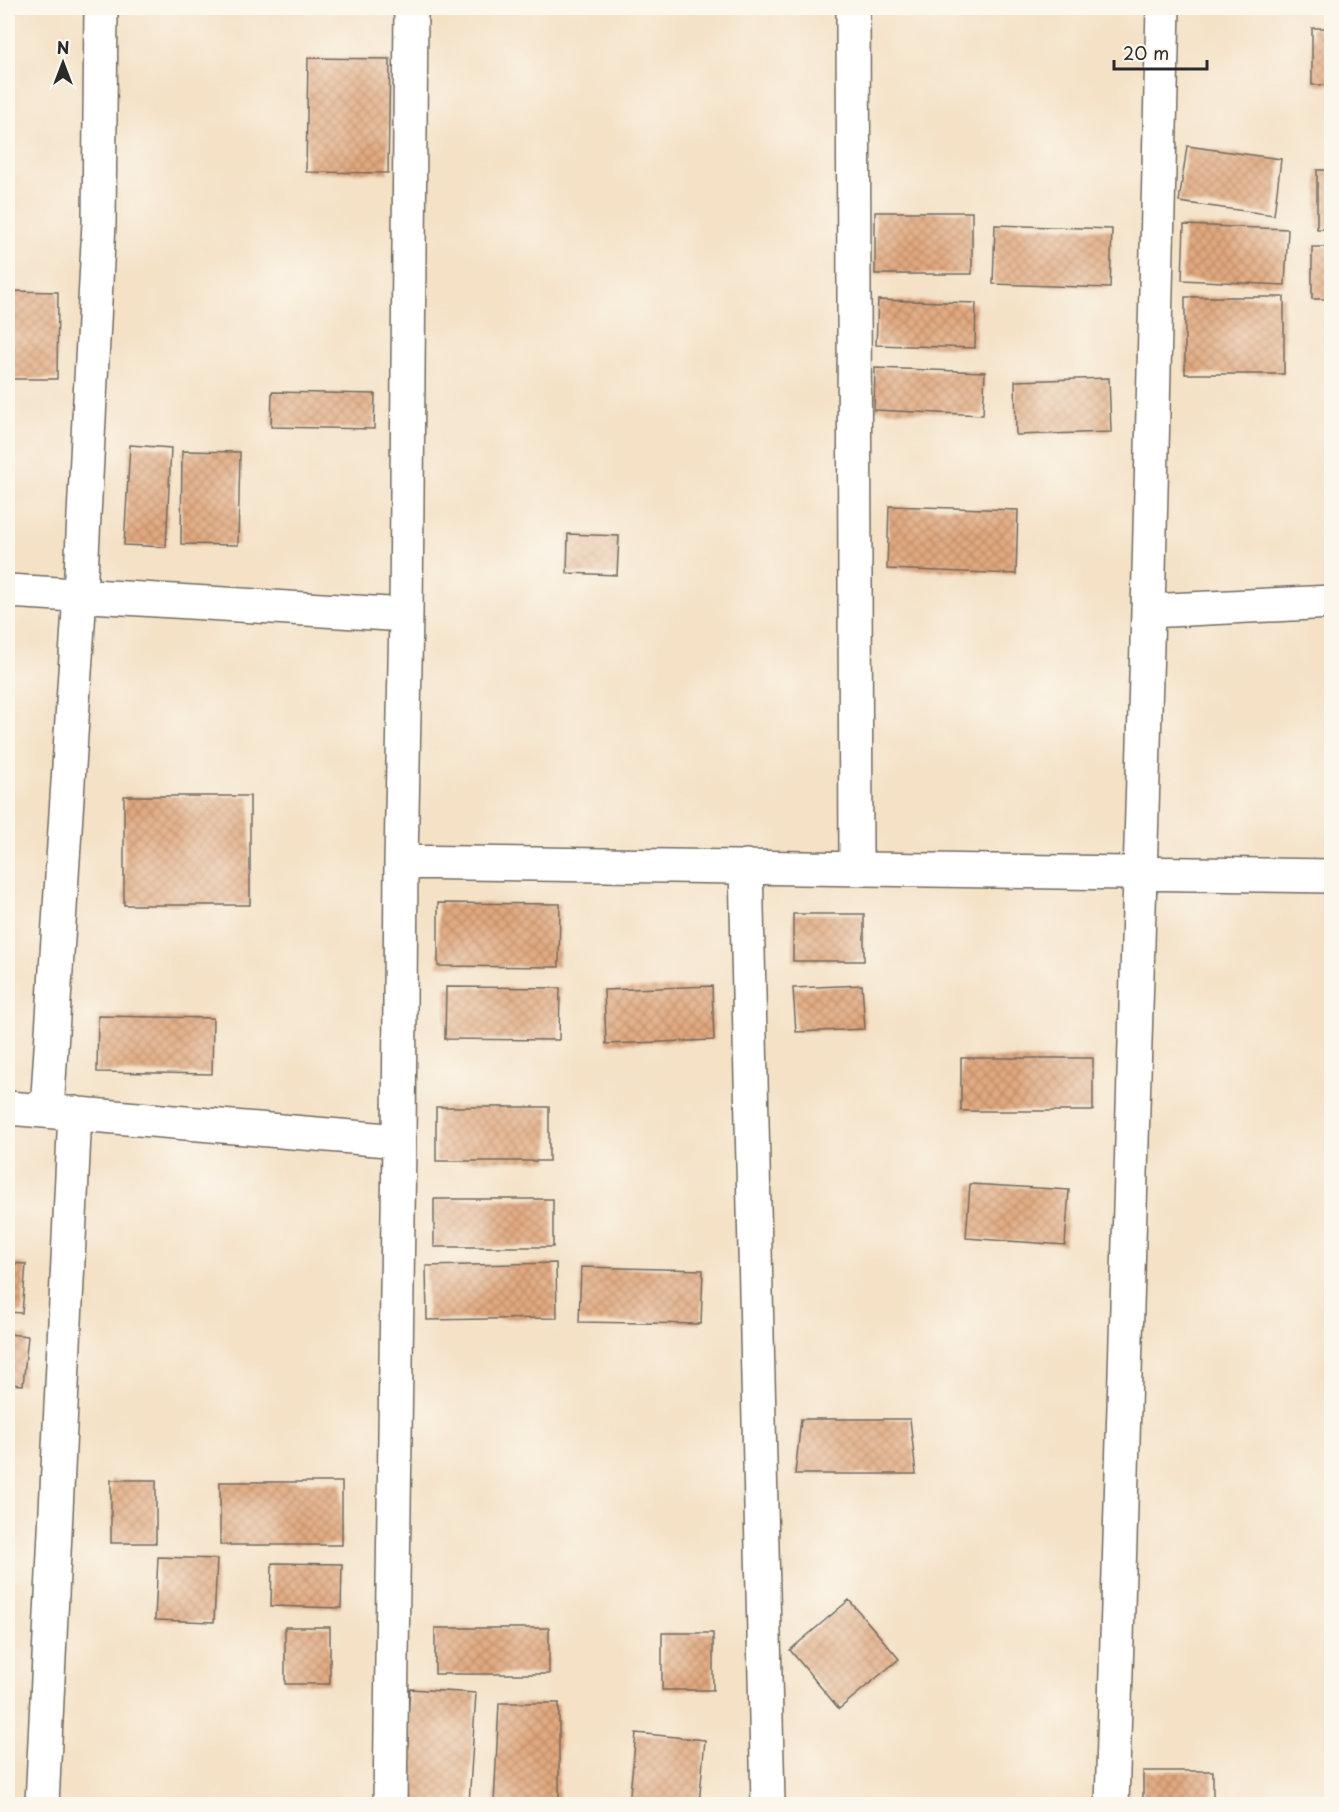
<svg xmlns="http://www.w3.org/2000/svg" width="1339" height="1812" font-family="'Playpen Sans',sans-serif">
	<defs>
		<pattern id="building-cross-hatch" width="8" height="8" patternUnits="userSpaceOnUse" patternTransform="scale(1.5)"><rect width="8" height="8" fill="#e2a97f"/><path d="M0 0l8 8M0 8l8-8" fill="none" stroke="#b78a68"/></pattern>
	</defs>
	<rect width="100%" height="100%" fill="#fbf7ec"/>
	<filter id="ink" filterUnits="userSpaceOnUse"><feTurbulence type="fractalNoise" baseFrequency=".0167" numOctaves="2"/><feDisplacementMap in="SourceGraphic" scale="12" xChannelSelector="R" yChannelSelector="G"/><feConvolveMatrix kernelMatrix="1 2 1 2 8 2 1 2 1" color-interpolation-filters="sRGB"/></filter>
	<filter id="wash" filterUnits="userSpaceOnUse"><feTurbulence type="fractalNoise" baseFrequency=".008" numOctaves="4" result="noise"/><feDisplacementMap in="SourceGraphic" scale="24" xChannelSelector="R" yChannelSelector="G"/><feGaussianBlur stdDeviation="1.35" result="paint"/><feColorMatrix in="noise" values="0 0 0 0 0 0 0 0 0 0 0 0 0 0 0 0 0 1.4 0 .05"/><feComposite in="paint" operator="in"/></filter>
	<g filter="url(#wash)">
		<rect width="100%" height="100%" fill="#f4e1c6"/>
		<g id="blocks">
			<!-- building -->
			<path fill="url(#building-cross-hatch)" d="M1312,28H1332V85H1312Z
				M308,58L390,59L388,173L306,172Z
				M1187,146L1281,159L1274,215L1179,202Z
				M1317,170H1332V229H1317Z
				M875,212H972V274H875Z
				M995,225L1112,229L1110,288L993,284Z
				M1184,225L1288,229L1285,285L1182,280Z
				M1312,247H1332V299H1312Z
				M8,291L58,292L57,379H8Z
				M1185,297H1284V374H1185Z
				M878,300L976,303L975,348L876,345Z
				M875,368L985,372L983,415L874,410Z
				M1109,378L1111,432L1016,435L1015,381Z
				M272,392L375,394L374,429L271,427Z
				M130,445L171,448L166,547L124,545Z
				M182,451L240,452L238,545L181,544Z
				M889,506L1018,510L1016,574L887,569Z
				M568,534L619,536L617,575L567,573Z
				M124,796H250V905H124Z
				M438,903L560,904L559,967L438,966Z
				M793,914H864V961H793Z
				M862,985L865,1029L796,1032L793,988Z
				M712,986L714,1040L606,1044L604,990Z
				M446,987L560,988L559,1040L445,1039Z
				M98,1016L213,1018L212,1074L97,1072Z
				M961,1058H1093V1111H961Z
				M436,1107H549V1161H436Z
				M970,1184L1069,1190L1065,1245L966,1238Z
				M434,1199H553V1247H434Z
				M8,1263L26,1264L22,1313L8,1312Z
				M556,1263L557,1318L427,1320L426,1266Z
				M581,1267L703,1270L701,1324L579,1322Z
				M8,1334L28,1336L23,1385L8,1384Z
				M801,1419H910L916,1474H795Z
				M111,1480H156V1543H111Z
				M220,1482H342V1545H220Z
				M158,1557L217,1559L214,1622L155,1620Z
				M272,1563L342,1564L341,1608L271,1606Z
				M849,1600L899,1659L839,1709L790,1650Z
				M285,1627H330V1684H285Z
				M435,1628H549V1674H435Z
				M662,1633H713V1690H662Z
				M410,1689L476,1693L469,1804H402Z
				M499,1703H559V1804H494Z
				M636,1733L705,1740L699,1804H629Z
				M1143,1771H1213V1804H1143Z"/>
		</g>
	</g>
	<g filter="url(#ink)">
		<use href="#blocks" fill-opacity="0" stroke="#716b61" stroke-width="1.5"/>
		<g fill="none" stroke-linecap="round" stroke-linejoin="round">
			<defs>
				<path id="minor" d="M853,8L856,867
					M8,591L406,615
					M1148,611L1332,602
					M401,862L1332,876
					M746,866L768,1804
					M8,1108L399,1141L390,1804
					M47,1111L80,594L99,223L101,8
					M399,1141L401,862L406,615L411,8
					M42,1804L75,1113
					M1112,1804L1148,611L1163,8"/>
			</defs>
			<!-- minor casing -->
			<use href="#minor" stroke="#716b61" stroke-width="36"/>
			<!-- minor -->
			<use href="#minor" stroke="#fff" stroke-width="33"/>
		</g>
	</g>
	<!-- margin -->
	<rect width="1339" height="1812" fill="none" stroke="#fbf7ec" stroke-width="30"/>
	<!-- north arrow -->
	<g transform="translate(63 63)" stroke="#fbf7ec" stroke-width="4.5" paint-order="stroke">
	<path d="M0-4.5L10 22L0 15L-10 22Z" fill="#2b2b2b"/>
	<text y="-9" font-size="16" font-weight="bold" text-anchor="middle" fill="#2b2b2b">N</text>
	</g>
	<!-- scale -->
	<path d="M1114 60v9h93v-9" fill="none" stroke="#2b2b2b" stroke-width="3"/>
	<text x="1123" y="60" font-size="18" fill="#2b2b2b" stroke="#fbf7ec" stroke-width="4.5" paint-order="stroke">20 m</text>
</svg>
